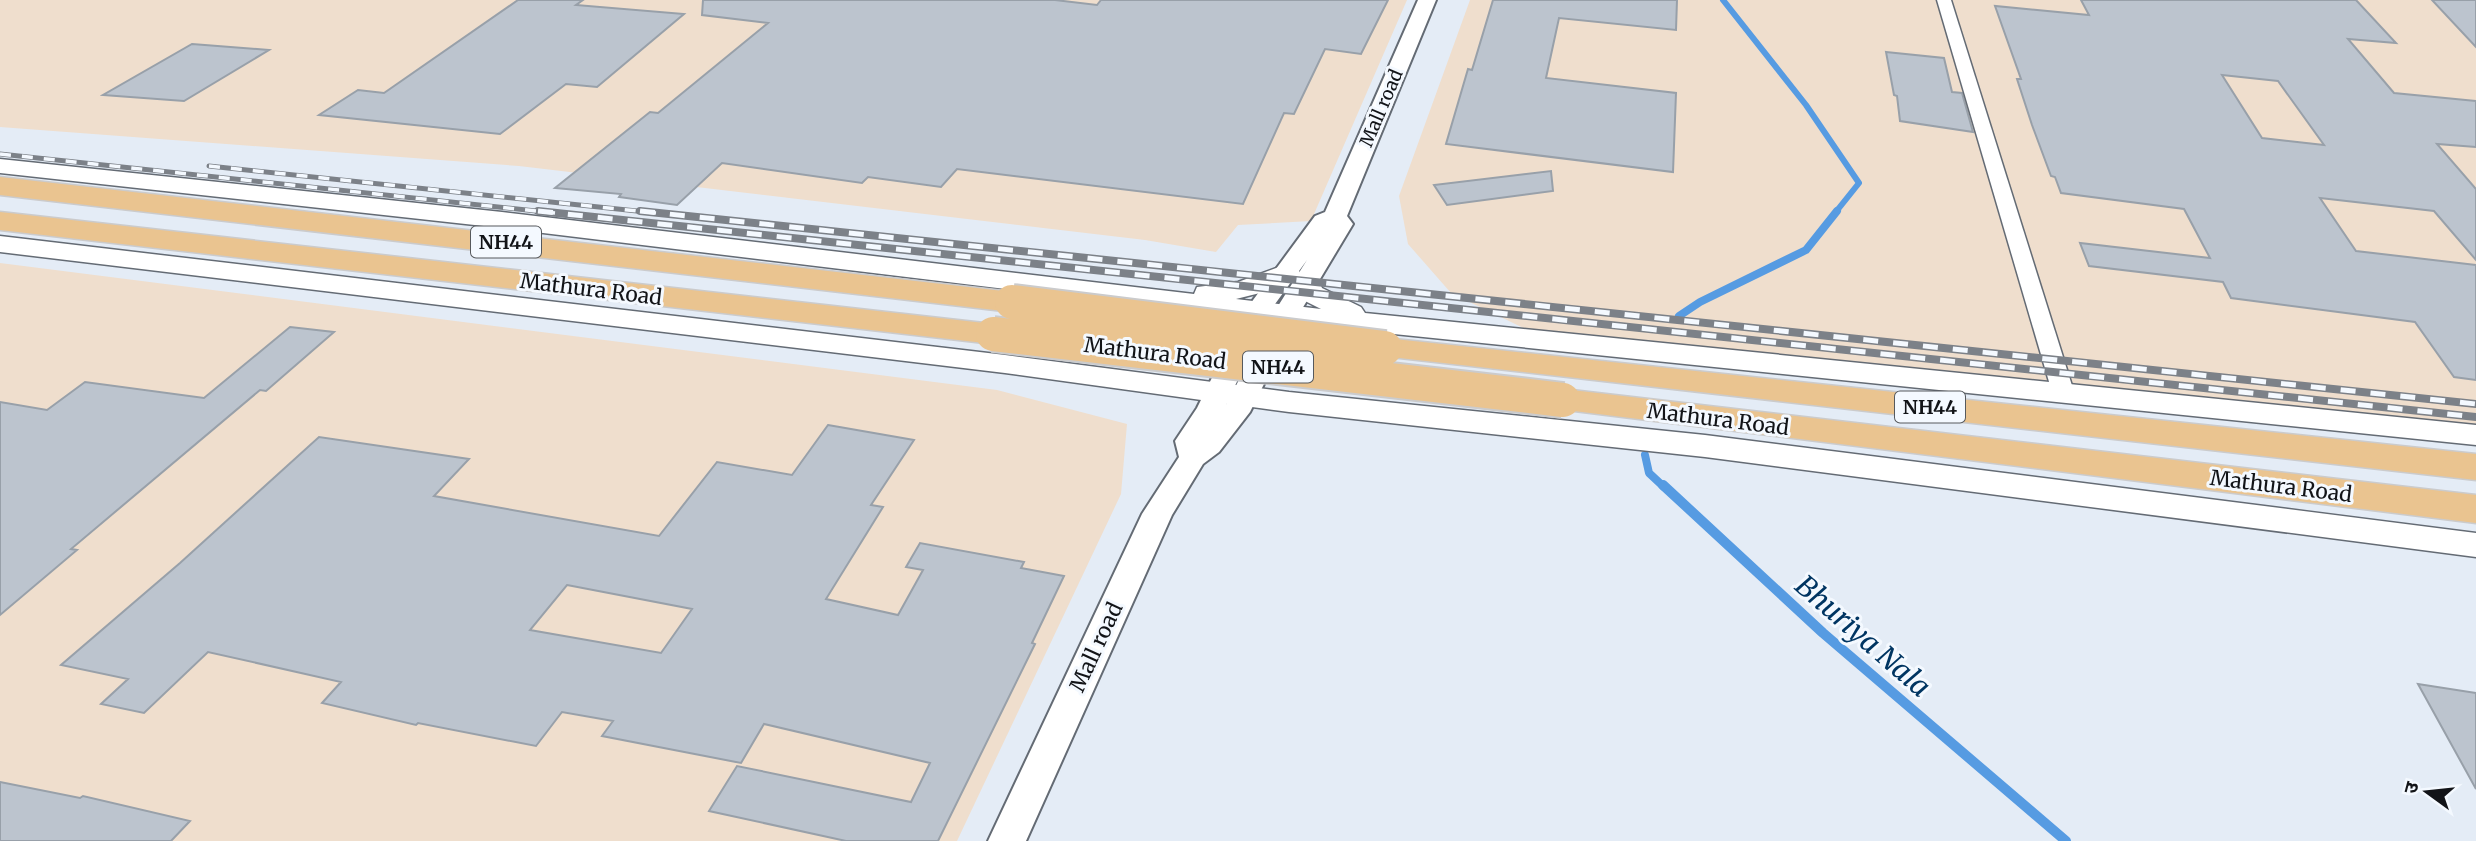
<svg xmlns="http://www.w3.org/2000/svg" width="2476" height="841" font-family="Merriweather,'Noto Sans Devanagari',serif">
	<rect width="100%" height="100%" fill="#e4ecf6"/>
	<!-- industrial -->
	<path fill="#efdecd" d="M0,0H1407L1311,221L1238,225L1216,252L1145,240L519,166L0,127Z
		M1470,0H2476V442L1544,338L1451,293L1408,244L1399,196Z
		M0,263L997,390L1127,424L1121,494L957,841H0Z"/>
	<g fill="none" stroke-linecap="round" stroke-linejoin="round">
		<!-- stream-far2 -->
		<path stroke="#569be2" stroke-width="6" d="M1723,0L1806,105L1859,183L1835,213"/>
		<!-- stream-far1 -->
		<path stroke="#569be2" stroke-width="8" d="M1679,316L1700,302L1806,250L1837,211
			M1645,455L1649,473L1664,487"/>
		<!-- stream -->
		<path stroke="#569be2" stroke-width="10" d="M1663,485L1823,633L2066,841"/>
	</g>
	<!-- building -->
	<path fill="#bcc4ce" stroke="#98a0a9" stroke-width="2" fill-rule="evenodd" d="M518,0H583L576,5L684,14L597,87L566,84L500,134L319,115L358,90L384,93Z
		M703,0H1055L1097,5L1101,0H1388L1361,54L1325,49L1294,114L1284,113L1243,204L957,169L941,187L868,177L862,183L722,163L677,205L619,197L621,194L555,188L650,112L658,113L768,23L702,15Z
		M1493,0H1677L1676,30L1559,18L1546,78L1676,93L1673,172L1446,144L1468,69L1472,70Z
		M2081,0H2356L2396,43L2348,39L2394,93L2476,101V147L2437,144L2476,189V260L2434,211L2320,198L2356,251L2476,265V380L2454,377L2415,322L2231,298L2223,282L2089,266L2080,243L2210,258L2184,209L2061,193L2055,177L2051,176L2032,125L2017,79H2021L1995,6L2089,15ZM2222,75L2278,81L2324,145L2262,138Z
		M2432,0H2476V47Z
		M192,44L269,50L184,101L103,95Z
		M1886,52L1944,58L1952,92L1962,93L1973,132L1900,121L1897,96L1894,95Z
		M1551,171L1553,191L1447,205L1434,185Z
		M290,327L334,332L266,391L260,390L71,549L77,550L0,615V402L47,410L85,382L204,398Z
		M828,425L914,440L871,505L883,507L826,599L898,615L923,570L906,567L920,543L1024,562L1021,568L1064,576L1032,643L1035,644L938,841H846L709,811L737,766L911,802L930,763L764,724L741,763L602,736L613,721L562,712L536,746L418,723L416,725L322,703L341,682L208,652L144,713L101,704L128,679L61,665L180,563L319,437L469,459L434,496L659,536L717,462L792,475ZM567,585L692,609L661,653L530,630Z
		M2418,684L2476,693V789Z
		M0,782L80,798L83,796L190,821L171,841H0Z"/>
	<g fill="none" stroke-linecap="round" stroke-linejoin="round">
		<defs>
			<path id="minor" d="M1937,0H1951L2074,392L2071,397H2055L2052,392Z"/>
			<path id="tertiary" d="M1418,0H1436L1347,216L1353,224L1299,314L1250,412L1219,452L1203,464L1172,515L1026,841H988L1142,514L1179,457L1175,441L1197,408L1245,311L1315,216L1325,212ZM1307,260L1273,314L1226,405L1270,311Z"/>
			<path id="secondary" d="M0,159L502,212L1194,294L1197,287L1238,282L1287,264L1297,266L1300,273L1316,274L1322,288L1361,307L1365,313L2476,425V445L1286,323L502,228L0,173ZM1292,280L1299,298L1321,309L1236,299L1268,291Z
				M0,236L1005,355L1289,392L1705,435L2476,533V557L1705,457L1289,412L1005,373L0,252Z"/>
			<path id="trunk" d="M0,177L1012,292L1024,295L1028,302L1024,309L1012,312L0,195Z
				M0,212L993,324L1005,327L1010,334L1005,341L993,344L0,230Z
				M1385,338L2476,454V480L1373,355L1368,348L1373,341Z
				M1563,389L2476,495V523L1550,408L1545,400L1550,392Z"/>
		</defs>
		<!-- minor casing -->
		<use href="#minor" stroke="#646b74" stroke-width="3"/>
		<!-- tertiary casing -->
		<use href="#tertiary" stroke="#646b74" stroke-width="4"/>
		<!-- secondary casing -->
		<use href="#secondary" stroke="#646b74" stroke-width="3"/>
		<!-- trunk casing -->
		<use href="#trunk" stroke="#cbcbcc" stroke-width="3"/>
		<!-- minor -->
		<use href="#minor" fill="#fff" fill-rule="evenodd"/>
		<!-- tertiary -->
		<use href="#tertiary" fill="#fff" fill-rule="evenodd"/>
		<!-- secondary -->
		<use href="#secondary" fill="#fff" fill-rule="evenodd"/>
		<!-- trunk -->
		<use href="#trunk" fill="#eac490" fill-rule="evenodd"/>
		<defs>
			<path id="rail-far1" d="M0,154L555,213
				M209,166L656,213"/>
			<path id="rail" d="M538,211L2476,417
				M640,211L2476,404"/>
		</defs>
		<!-- rail-far1 casing -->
		<use href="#rail-far1" stroke="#7c8188" stroke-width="5"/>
		<!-- rail casing -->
		<use href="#rail" stroke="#7c8188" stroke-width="8"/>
		<!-- rail-far1 -->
		<use href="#rail-far1" stroke="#f4f9ff" stroke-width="3.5" stroke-dasharray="11" stroke-linecap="butt"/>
		<!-- rail -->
		<use href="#rail" stroke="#f4f9ff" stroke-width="5" stroke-dasharray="15" stroke-linecap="butt"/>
		<defs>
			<path id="trunk-bridge" d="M1012,302L1385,348
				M993,334L1563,400"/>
		</defs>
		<!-- trunk-bridge casing -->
		<use href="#trunk-bridge" stroke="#cbcbcc" stroke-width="38" stroke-linecap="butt"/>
		<!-- trunk-bridge -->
		<use href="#trunk-bridge" stroke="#eac490" stroke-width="34"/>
	</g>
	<g text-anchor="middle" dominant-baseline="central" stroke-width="6" stroke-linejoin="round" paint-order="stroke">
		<!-- far-street labels -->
		<g font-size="18" fill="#121418" stroke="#f4f9ff">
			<text transform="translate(1381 108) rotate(-67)">Mall road</text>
		</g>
		<!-- shield labels -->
		<g fill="#f4f9ff" stroke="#56595d" stroke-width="2">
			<rect x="471" y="226.5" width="70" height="31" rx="5"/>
			<rect x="1243" y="351.5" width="70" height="31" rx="5"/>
			<rect x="1895" y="391.5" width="70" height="31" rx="5"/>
		</g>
		<g font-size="19" font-weight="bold" fill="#121418">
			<text x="506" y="242">NH44</text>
			<text x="1278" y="367">NH44</text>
			<text x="1930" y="407">NH44</text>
		</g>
		<!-- street labels -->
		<g font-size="21" fill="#121418" stroke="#f4f9ff">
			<text transform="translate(591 289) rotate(7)">Mathura Road</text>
			<text transform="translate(1155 353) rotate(7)">Mathura Road</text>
			<text transform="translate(1718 419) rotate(7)">Mathura Road</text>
			<text transform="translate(2281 486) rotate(7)">Mathura Road</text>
			<text transform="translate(1096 647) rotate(-65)">Mall road</text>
		</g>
		<!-- near-water labels -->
		<g font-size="28" font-style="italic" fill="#003562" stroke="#f4f9ff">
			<text transform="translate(1863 636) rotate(41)">Bhuriya Nala</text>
		</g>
	</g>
	<!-- north arrow -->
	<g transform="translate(2427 792) rotate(285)" stroke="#f4f9ff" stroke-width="5" paint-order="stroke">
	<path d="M0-5L12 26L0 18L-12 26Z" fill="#121418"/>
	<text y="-10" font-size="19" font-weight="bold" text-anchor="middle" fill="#121418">उ</text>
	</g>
</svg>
